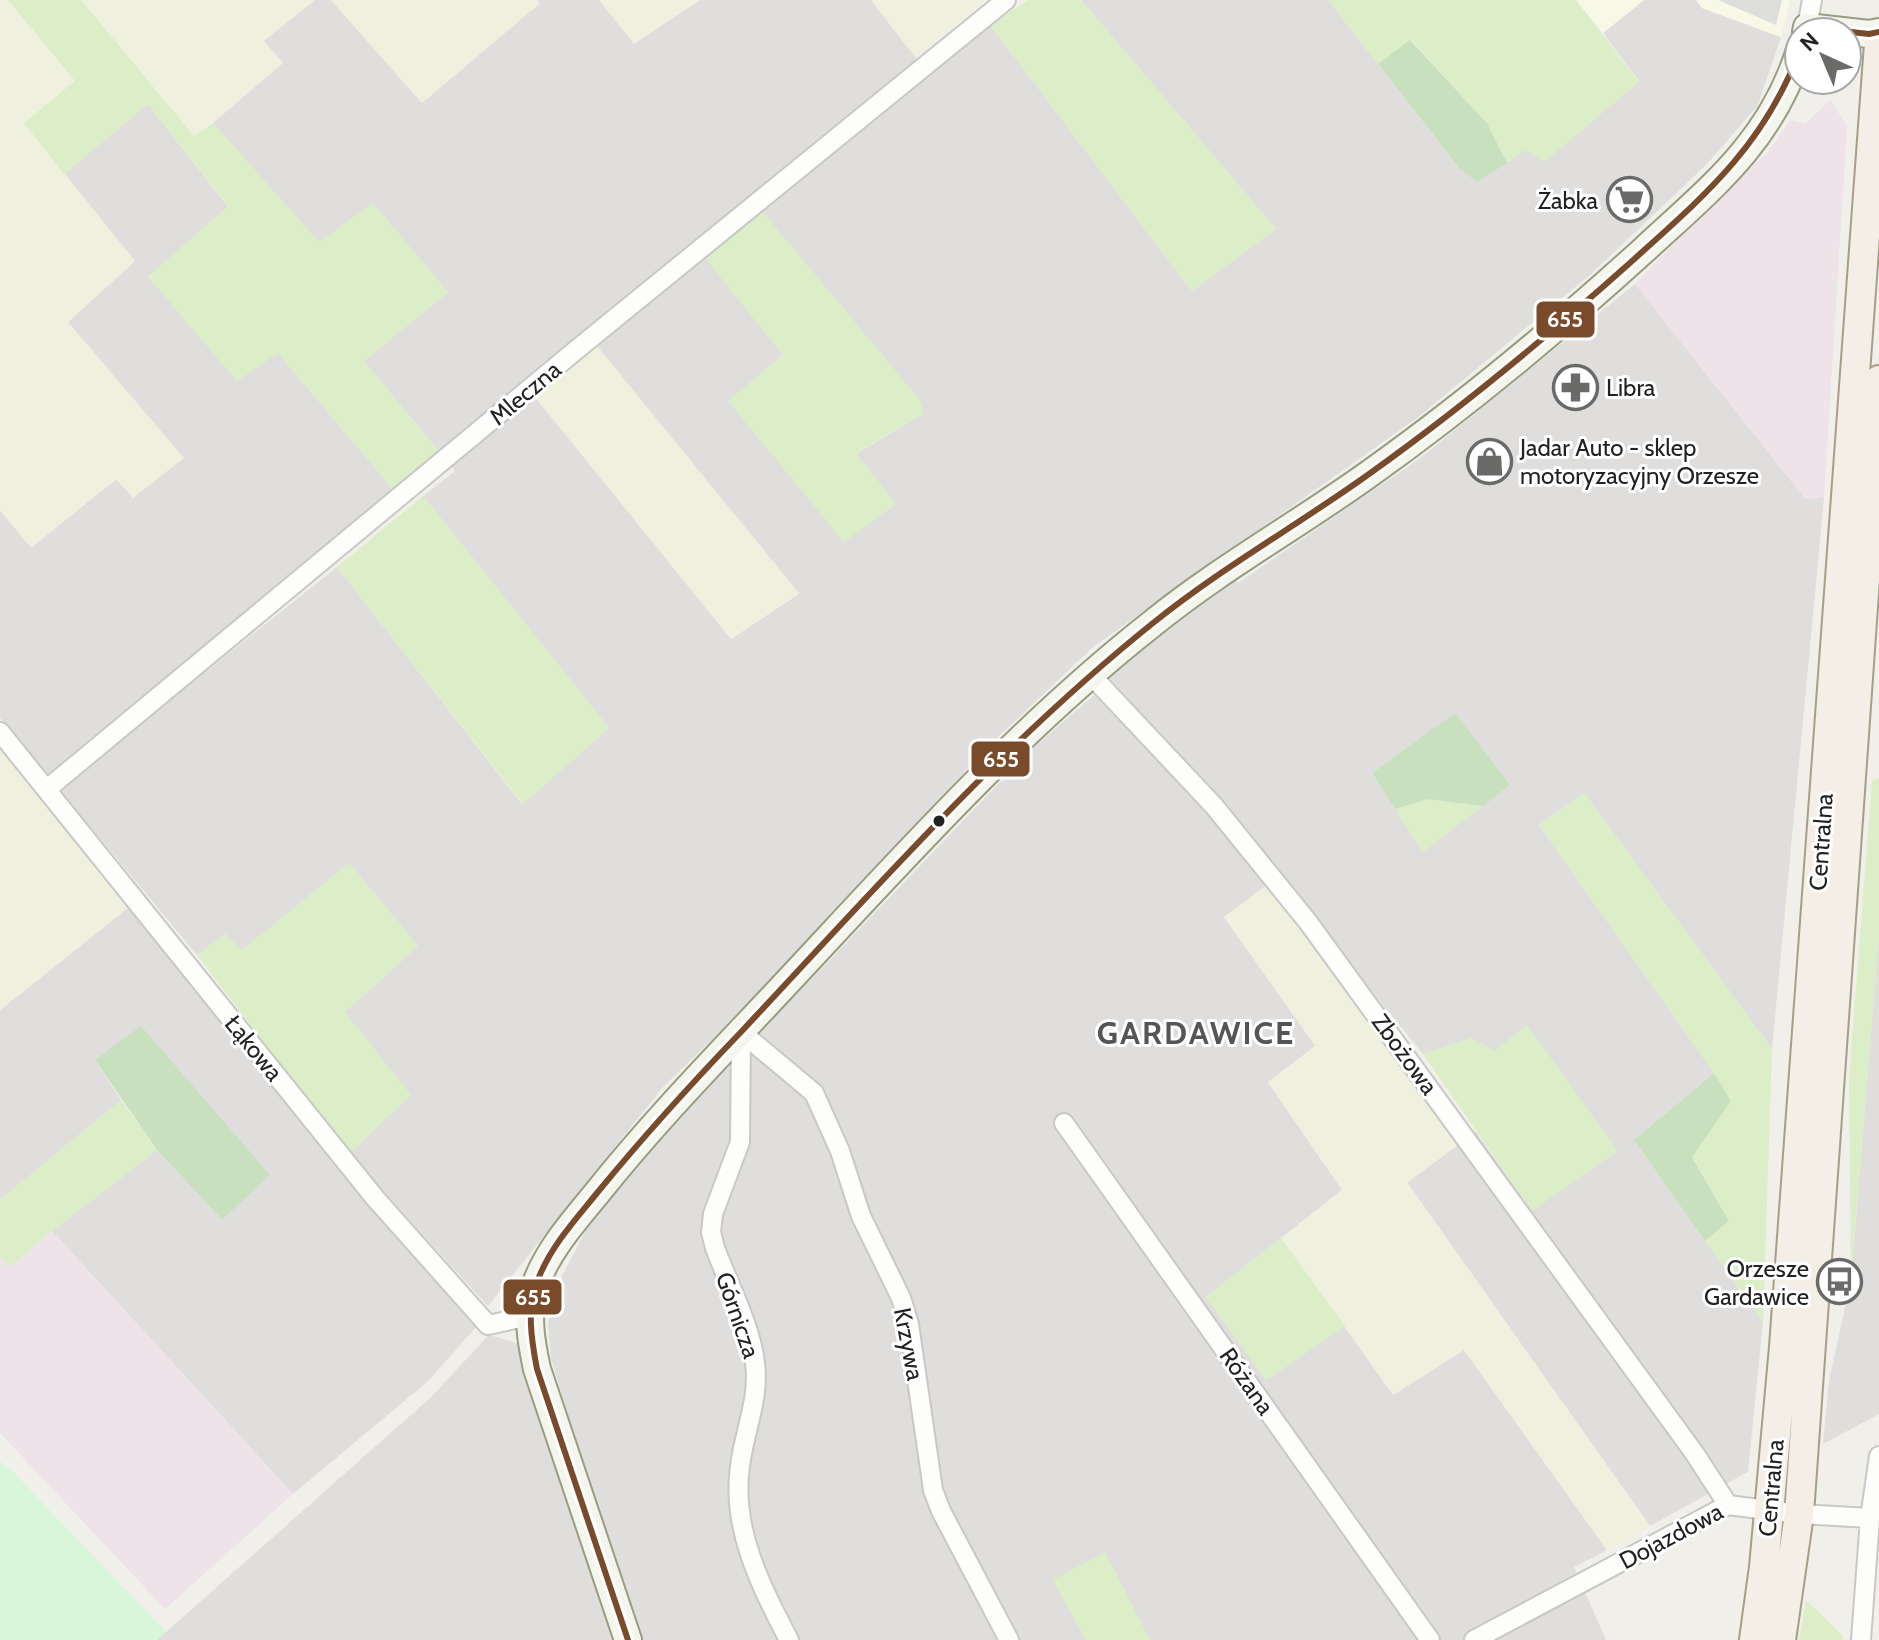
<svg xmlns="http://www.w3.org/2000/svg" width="1879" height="1640" font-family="Cabin,sans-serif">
	<rect width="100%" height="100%" fill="#f0efea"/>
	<!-- residential -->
	<path fill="#dfdedc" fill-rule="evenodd" d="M315,0H331L422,103L539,4L537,0H599L634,43L700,0H871L928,73L990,25L1192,291L1276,229L1081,0H1328L1459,168L1526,150L1639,81L1603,33L1644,0H1696L1702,8L1781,37L1758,105L1707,164L1590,275L1417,418L1093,647L992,743L734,1019L664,1086L488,1306L349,1154L345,1012L418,946L350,864L242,950L225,934L197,955L59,789L337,567L522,804L609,728L423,496L455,471L364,361L448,292L319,243L213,123L283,63L263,41ZM783,355L924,413L856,454L728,402ZM535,396L799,593V594L731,639Z
		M148,104L228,207L148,277L278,353L393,489L47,775L0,718V510L31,547L117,479L68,322L135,261L64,174Z
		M1635,284L1805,498H1824L1772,1049L1584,793L1539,825L1714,1073L1634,1140L1763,1322L1748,1472L1650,1526L1407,1182L1476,1132L1532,1211L1494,1051L1471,1038L1423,1054L1222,808L1099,673L1231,574L1238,583L1419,459ZM1455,714L1423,852L1372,773Z
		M1094,695L1116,708L1192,787L1267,885L1224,917L1316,1046L1268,1082L1342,1190L1206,1297L1266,1380L1345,1326L1393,1395L1464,1350L1607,1550L1574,1567L1606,1640H634L551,1358L548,1323L563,1274L588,1226L679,1117L1032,749Z
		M129,907L479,1324L427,1382L293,1494L52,1231L157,1150L222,1220L95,1060L121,1100L0,1200V1010Z
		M1879,934V1414L1823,1444L1829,1381L1851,1280Z
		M489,1335L520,1344L619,1640H157L429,1399Z"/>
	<!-- industrial -->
	<path fill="#eee3e8" d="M1830,100L1847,126L1824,498L1805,499L1635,284L1705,211L1768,152L1790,120L1805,124Z
		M52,1231L293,1494L165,1609L0,1433V1258L11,1267Z"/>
	<!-- education -->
	<path fill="#f8f8e7" d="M1576,0H1644L1603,33Z
		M1696,0H1790L1781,37L1702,8Z"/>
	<!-- religious -->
	<path fill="#dededc" d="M1718,0H1782L1776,25Z"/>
	<!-- farmland -->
	<path fill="#eff0dd" d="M0,0H8L76,81L24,123L135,261L68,322L184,458L133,498L116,479L31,548L0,510Z
		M81,0H315L264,41L283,63L194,137Z
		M331,0H537L540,3L422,103Z
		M599,0H700L634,44Z
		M871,0H985L915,57Z
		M597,346L799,593L731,639L534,396Z
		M0,748L129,907L0,1010Z
		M1267,885L1459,1144L1407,1183L1650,1526L1607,1550L1464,1350L1393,1395L1281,1238L1342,1190L1268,1082L1315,1046L1224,917Z"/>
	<!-- grass -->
	<path fill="#dbeec8" d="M8,0H81L194,136L213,123L319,242L373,203L448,292L364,361L439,452L393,489L278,353L237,381L148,277L228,206L148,104L64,174L24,123L75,81Z
		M1028,0H1081L1276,229L1192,291L990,25Z
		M1328,0H1576L1639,82L1544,162L1526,150L1507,163L1487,123L1411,40L1378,64Z
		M762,211L920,400L924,413L856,453L896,504L844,542L728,401L783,355L705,258Z
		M423,496L609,728L523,804L337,567Z
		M1879,778V934L1851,1280L1849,1078L1872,781Z
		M1584,793L1772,1049L1763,1322L1705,1241L1729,1221L1692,1156L1731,1101L1714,1073L1539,825Z
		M1428,799L1483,806L1423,852L1395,809Z
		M349,863L418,946L345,1012L411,1095L349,1154L197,955L225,934L242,950Z
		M1527,1025L1618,1151L1532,1211L1423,1054L1471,1038L1494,1051Z
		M121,1100L157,1150L52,1231L10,1267L0,1258V1200Z
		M1281,1238L1345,1326L1266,1380L1206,1297Z
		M1105,1552L1150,1640H1086L1053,1580Z
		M1806,1600L1843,1636V1640H1799Z"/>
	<!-- forest -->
	<path fill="#c9e0bf" d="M1410,40L1487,123L1507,163L1477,182L1459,168L1378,64Z
		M1455,713L1510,785L1483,806L1428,799L1395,809L1372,773Z
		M141,1026L270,1175L222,1220L157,1150L95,1060Z
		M1714,1073L1731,1101L1692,1157L1729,1221L1705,1241L1634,1140Z"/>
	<!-- park -->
	<path fill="#d8f7da" d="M0,1461L13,1472L166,1632L157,1640H0Z"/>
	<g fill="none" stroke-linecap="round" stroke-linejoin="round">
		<defs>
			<path id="street" d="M1807,27L1812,0
				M1090,674L1214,806L1308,922L1695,1454L1728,1505
				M0,732L375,1198L488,1325L529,1316
				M47,789L581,346L1006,0
				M741,1032L814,1093L840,1151L861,1216L901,1298L909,1324L933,1490L941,1511L1009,1640
				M741,1032L740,1142L713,1214L711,1232L715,1248C728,1283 751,1326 755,1363C760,1398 744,1432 740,1466C731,1529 761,1586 789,1640
				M1064,1123L1430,1640
				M1474,1640L1728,1505L1799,1514L1870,1518
				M1861,1640L1870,1518L1879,1456"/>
			<path id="secondary" d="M1806,32L1807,27L1869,34L1879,32
				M628,1640L537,1369C531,1341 526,1314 535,1286C547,1251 574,1221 597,1193C644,1134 695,1080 747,1025C878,887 1003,741 1153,623C1221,568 1298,525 1369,474C1466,405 1557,329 1645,249C1711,188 1770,142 1799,53"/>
			<path id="primary" d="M1754,1640L1764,1567L1784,1347L1879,44
				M1781,1640L1799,1514L1879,380"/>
		</defs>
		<!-- street casing -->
		<use href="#street" stroke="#c9c8c6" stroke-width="22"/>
		<!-- secondary casing -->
		<use href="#secondary" stroke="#989c80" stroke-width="30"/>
		<!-- primary casing -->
		<use href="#primary" stroke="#a79e86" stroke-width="32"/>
		<!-- street -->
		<use href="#street" stroke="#fdfdfc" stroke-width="18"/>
		<!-- secondary -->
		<use href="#secondary" stroke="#f4f5ec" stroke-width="26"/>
		<!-- primary -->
		<use href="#primary" stroke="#f3eee6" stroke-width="28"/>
		<defs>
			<path id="bus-1" d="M1807,27L1869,34L1879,32
				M628,1640L537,1369C531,1338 526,1307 539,1277C552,1245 576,1219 597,1193C643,1137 691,1084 741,1032C873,891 1001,745 1153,623C1221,568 1298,525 1369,474C1460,409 1547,337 1631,262C1704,196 1762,148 1799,53"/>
		</defs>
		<!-- bus-1 casing -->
		<use href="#bus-1" stroke="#fff" stroke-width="12"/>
		<!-- bus-1 -->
		<use href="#bus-1" stroke="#7a4b2a" stroke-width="6"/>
	</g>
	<!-- icons -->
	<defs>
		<symbol id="supermarket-ring" viewBox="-11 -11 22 22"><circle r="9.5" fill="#fff" stroke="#6a6a68" stroke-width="1.5"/><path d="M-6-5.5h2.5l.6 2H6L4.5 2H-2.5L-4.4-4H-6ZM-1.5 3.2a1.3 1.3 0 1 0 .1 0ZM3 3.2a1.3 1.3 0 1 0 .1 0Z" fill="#6a6a68"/></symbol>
		<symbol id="pharmacy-ring" viewBox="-11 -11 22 22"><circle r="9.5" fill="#fff" stroke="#6a6a68" stroke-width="1.5"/><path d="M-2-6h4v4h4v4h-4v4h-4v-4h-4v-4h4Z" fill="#6a6a68"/></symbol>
		<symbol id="shop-ring" viewBox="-11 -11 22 22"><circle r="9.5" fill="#fff" stroke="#6a6a68" stroke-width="1.5"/><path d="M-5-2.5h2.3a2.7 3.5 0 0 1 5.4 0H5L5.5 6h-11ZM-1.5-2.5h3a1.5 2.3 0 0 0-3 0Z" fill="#6a6a68"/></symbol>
		<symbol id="bus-ring" viewBox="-11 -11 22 22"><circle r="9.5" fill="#fff" stroke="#6a6a68" stroke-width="1.5"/><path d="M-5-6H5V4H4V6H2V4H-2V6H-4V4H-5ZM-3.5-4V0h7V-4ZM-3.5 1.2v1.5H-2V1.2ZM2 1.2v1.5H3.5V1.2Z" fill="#6a6a68"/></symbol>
	</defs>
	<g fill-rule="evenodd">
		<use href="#supermarket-ring" x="1604" y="174" width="51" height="51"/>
		<use href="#pharmacy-ring" x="1550" y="362" width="51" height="51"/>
		<use href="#shop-ring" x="1464" y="436" width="51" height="51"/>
		<use href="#bus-ring" x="1814" y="1256" width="51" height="51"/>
	</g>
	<!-- markers -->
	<circle fill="#222" stroke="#fff" stroke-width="3" cx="939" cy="821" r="7"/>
	<g text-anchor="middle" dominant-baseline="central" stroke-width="6" stroke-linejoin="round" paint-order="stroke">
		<!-- poi labels -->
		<g font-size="24" fill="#222" stroke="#fff" text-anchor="end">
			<text x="1598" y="200">Żabka</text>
			<text x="1606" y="387" text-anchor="start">Libra</text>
			<text x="1520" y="447" text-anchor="start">Jadar Auto - sklep<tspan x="1520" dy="28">motoryzacyjny Orzesze</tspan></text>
			<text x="1809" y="1268">Orzesze<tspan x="1809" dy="28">Gardawice</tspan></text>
		</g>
		<!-- street labels -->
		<g font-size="24" fill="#222" stroke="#fff">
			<text transform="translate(525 393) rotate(-40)">Mleczna</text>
			<text transform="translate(1821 842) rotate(-86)">Centralna</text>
			<text transform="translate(254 1048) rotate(51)">Łąkowa</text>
			<text transform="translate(1405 1054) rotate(54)">Zbożowa</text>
			<text transform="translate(738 1315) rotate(71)">Górnicza</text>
			<text transform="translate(909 1344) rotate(79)">Krzywa</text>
			<text transform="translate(1247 1381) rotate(55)">Różana</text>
			<text transform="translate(1771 1488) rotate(-85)">Centralna</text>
			<text transform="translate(1671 1536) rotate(-28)">Dojazdowa</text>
		</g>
		<!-- district labels -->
		<g font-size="32" font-weight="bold" letter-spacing="2" fill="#555" stroke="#fff">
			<text x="1196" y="1032">GARDAWICE</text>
		</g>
	</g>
	<g stroke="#fff" stroke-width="3">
		<rect x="1535" y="300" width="61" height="39" rx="8" fill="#7a4b2a"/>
		<rect x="970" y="740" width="61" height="38" rx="8" fill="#7a4b2a"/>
		<rect x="502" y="1278" width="61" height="38" rx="8" fill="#7a4b2a"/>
	</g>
	<g font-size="22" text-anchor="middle" font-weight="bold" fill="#fff">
		<text x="1565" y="327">655</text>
		<text x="1001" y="767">655</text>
		<text x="533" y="1305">655</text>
	</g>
	<!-- north arrow -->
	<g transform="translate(1823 56) rotate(316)"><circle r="38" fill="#ffffff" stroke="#a7a7a7" stroke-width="2"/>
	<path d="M0-6L14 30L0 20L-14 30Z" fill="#6a6a68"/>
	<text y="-12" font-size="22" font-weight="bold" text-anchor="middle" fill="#222222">N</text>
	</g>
</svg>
